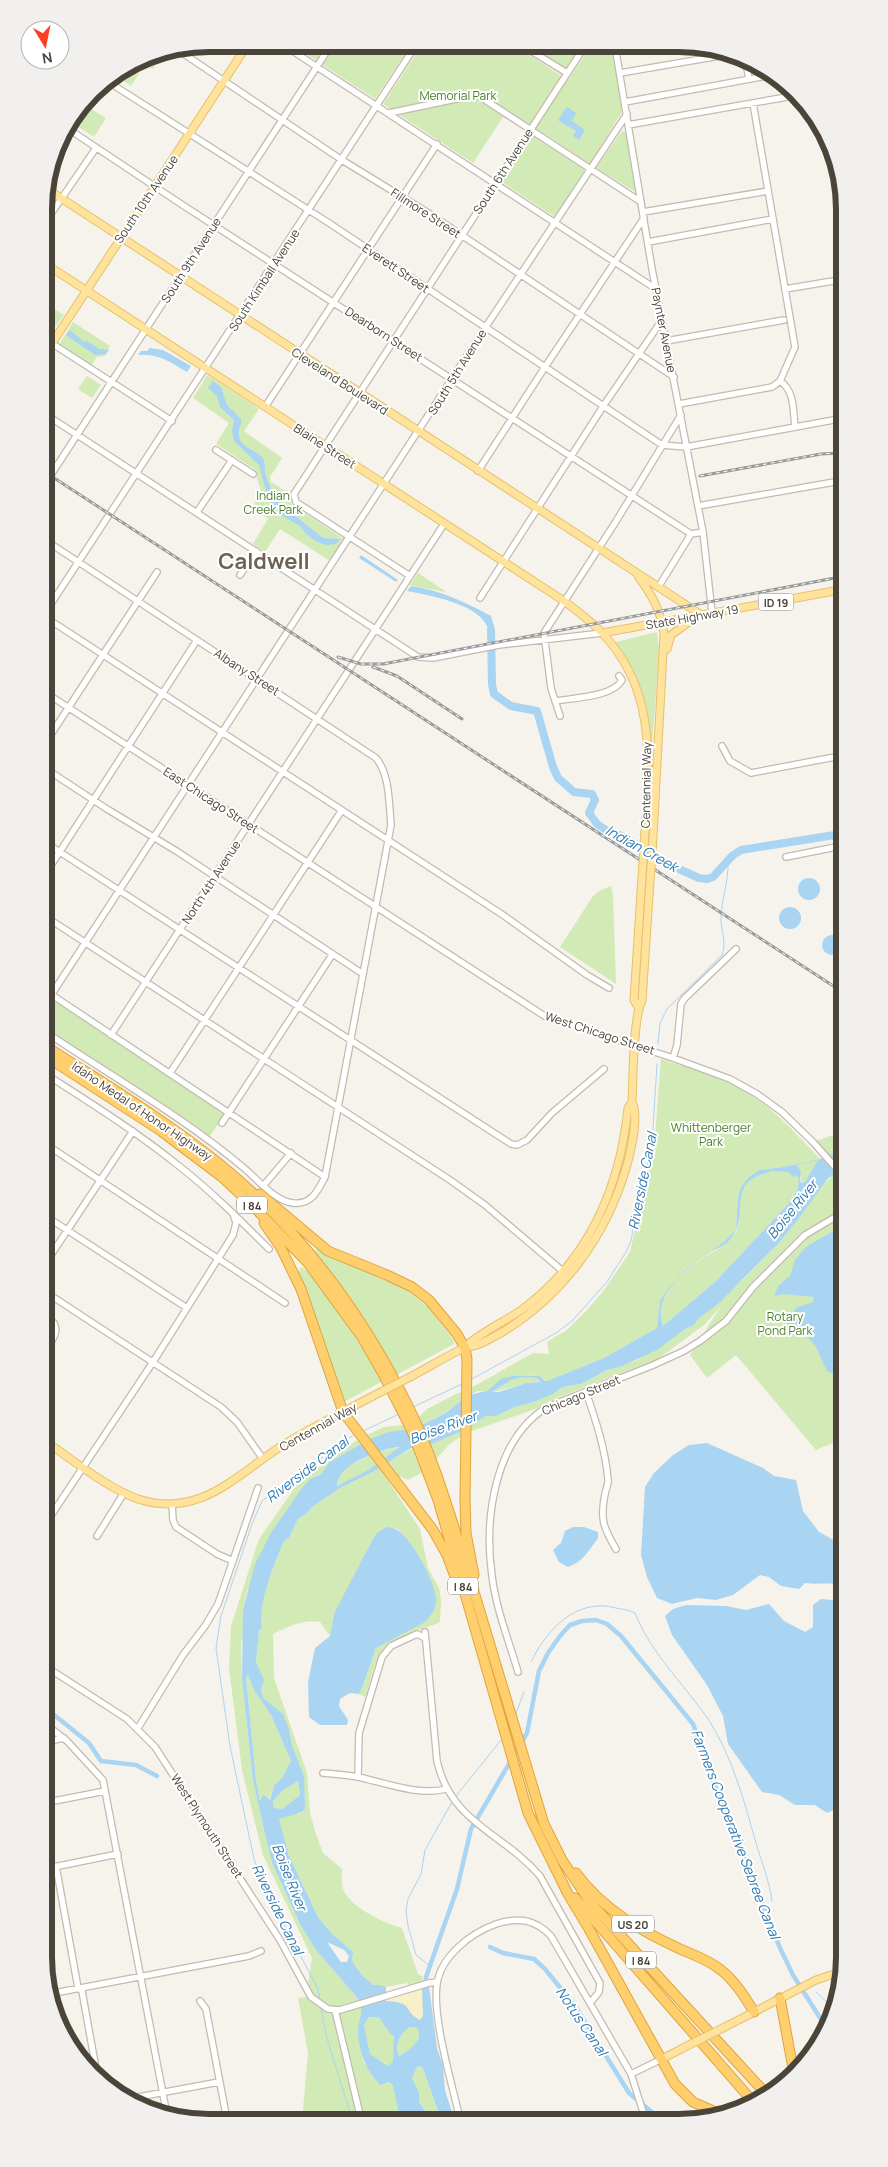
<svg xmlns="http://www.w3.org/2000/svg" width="888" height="2167" font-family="Manrope,sans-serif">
	<rect width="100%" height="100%" fill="#f6f3ec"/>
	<!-- green -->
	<path fill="#d2eab5" d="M291,44L411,45L375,99Z
		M422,45L515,46L568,80L591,46H612L622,112L590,164L545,134L540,141L585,170L555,217L502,182L533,135L503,117L473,163L383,104Z
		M528,46H582L566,71Z
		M163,53L153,69L145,64L131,86L115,75L146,56Z
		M85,105L106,118L94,137L71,122Z
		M622,131L627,133L637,193L596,168Z
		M44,303L64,315L49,335L45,333Z
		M73,322L110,346L105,356L97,357L91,366L59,345Z
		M207,375L259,409L244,431L282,458L270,477L271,482L289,493L291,504L344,539L330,561L280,529L265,552L253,544L268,519C253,509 250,507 261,491L254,469L216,444L229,423L193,398Z
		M87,376L101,385L92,398L78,389Z
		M418,573L445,591V592L410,585Z
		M657,632L659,649L652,746L642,696L616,642Z
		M611,886L613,895L616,984L560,947L593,896L601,890Z
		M53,1000L226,1114L209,1137L47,1030L46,1011Z
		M661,1059C685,1067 710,1073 733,1085C768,1102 794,1131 820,1159L784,1167L759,1170L741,1187L738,1197L736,1229L725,1241L685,1270L660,1301L657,1328L604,1358L547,1381H544L539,1376C520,1375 502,1377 487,1392L477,1391L469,1396V1389L533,1353L549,1354L547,1342L567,1330L587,1310L604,1290L630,1252L654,1148Z
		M841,1132L842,1149L828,1155L816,1141Z
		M819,1159L805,1182L802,1183L797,1165Z
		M774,1171C784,1171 793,1171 799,1179L798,1188L793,1199L715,1282L663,1326C654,1299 679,1275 700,1260C712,1251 728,1246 736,1232C740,1223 738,1214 739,1205C741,1182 753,1175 774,1171Z
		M835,1174L842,1182V1439L816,1450L736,1355L707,1378L690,1355L721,1306L704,1325L658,1359L554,1399L538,1408L469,1432V1426L486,1416H496L515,1407L534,1402L553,1394L563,1387L581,1384L607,1370L620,1367L639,1359L685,1329L694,1325L699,1318L744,1279L778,1244L803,1213L824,1183Z
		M318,1249L404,1288L427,1306L453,1339L454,1344L396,1375L363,1319L314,1253L315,1250Z
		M301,1267C317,1272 371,1362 383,1381L342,1403L298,1272Z
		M522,1377L537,1378L542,1382L526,1383L491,1393L511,1380Z
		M463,1392V1399L446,1413L422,1425L418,1418L427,1409L458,1393Z
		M403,1425L406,1430L368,1440L363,1437L384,1427Z
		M463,1430V1435L451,1443L436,1459L430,1444Z
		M357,1440L361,1444L331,1462L322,1473L310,1479L280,1519L247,1591L243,1610L244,1635L241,1642L242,1679L253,1780L272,1863L301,1926L316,1950L360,2001L363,2009L358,2031L364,2063L393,2086L400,2119L302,2120L308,2053L298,1998L306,1997L312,1958L263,1855L242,1770L229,1668L231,1626L259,1539L299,1482Z
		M401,1447L368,1470L337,1486C338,1464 383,1449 401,1447Z
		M413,1448L423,1472L408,1480L391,1473L384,1464Z
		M379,1467L420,1529L428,1568L439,1588L441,1601L440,1622C423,1630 398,1635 384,1649C374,1660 370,1682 366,1697L358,1694L361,1691L376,1648L436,1604C435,1580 414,1543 396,1528L334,1614L330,1636L320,1622C303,1619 288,1627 273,1634L274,1678L307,1773L310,1813L316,1834L323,1853L342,1869C342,1875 341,1883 343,1889C350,1907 385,1924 402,1928L418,1974L423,1977L421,1984L409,1988L407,1983L386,1987L381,1985H373L361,1974L352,1961L353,1952L331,1933L318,1917L289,1856L278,1819L287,1815L300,1814L304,1776L292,1745L289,1729L263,1698L261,1689L263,1680L256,1662L259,1630L262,1628C258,1601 274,1566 284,1541L289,1538L298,1519L307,1513L312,1507L340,1488L369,1474Z
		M248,1674L254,1690L271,1715L291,1761L282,1778L274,1785L269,1801L262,1798L260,1801L256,1780L246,1678Z
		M298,1781L300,1795L282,1809L274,1808L273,1801L282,1791Z
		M369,2017H378C384,2023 387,2032 394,2037V2061L388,2066C382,2061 376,2059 370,2054L364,2025Z
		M409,2027L417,2028C425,2040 408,2051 399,2056C393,2045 401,2034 409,2027Z
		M422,2066L439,2115L438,2119H430L419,2100V2093L412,2078L417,2067Z"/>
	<!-- sand -->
	<path fill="#f9efc9" d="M422,1988L423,2016L420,2021L413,2017L400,2001H386Z"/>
	<!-- water -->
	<path fill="#a9d4f2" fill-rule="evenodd" d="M567,107L576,113L572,121L585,130L579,140L573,136L576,131L558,120Z
		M70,330L84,342L87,341L99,349L109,350L106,354L95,355L66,335Z
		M150,348L163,350L191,366L187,372C170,362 158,353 138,355L141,351H147Z
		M213,381L221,387L227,405L241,419C242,426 237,430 239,437C242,448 255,450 262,457C266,461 264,467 265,472C268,485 274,493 279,503L323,538L340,539L336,544L327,545L317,542L306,534L300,526L277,513L268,498L259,465L234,441L232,431L234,420L220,407L217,396L208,388Z
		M361,555L398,580L396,582L359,558Z
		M411,586C440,590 465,602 491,616L494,626V639H489C488,635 489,628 486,624C474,603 428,595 407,591Z
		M798 889a11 11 0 1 1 22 0a11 11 0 1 1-22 0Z
		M779 918a11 11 0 1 1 22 0a11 11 0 1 1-22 0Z
		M822 945a10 10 0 1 1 20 0a10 10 0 1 1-20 0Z
		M842,1149V1172L828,1178L803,1213L778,1244L719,1303L699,1318L694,1325L685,1329L657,1350L620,1367L607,1370L581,1384L563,1387L553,1394L534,1402L515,1407L496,1416H486L462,1431L431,1444L411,1448L369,1474L340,1488L312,1507L307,1513L298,1519L289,1538L284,1541C274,1565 258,1602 262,1628L259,1630L256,1662L264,1680L261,1689L263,1698L283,1714L289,1729L292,1745L304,1776L305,1809C298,1816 288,1815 279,1819L289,1856L318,1917L331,1933L353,1952L352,1961L361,1974L373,1985H381L386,1987V2001C415,2002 402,2011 420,2020L423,2016L422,1988L429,1986L437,2048L443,2066L445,2090L454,2119H438L439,2114L422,2066L417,2067L412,2078L419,2093V2101L430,2119H400L393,2086L389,2082L380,2085C366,2070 359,2052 358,2032C358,2020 364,2013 360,2001L316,1950L301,1926L272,1863L266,1838L253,1780L242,1679L243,1610L255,1564L272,1531L302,1488L310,1479L321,1474L330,1462L368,1440L389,1432L404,1430L424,1424L446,1413L462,1400L473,1394L487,1391L501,1379L513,1376H540L544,1381H547L604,1358L657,1328L660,1301L668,1289L685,1270L725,1241L736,1229L738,1197L741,1187L749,1177L759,1170L784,1167L820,1159ZM818,1160L805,1182L801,1183L800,1178L801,1172L797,1165ZM774,1171L788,1172L793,1177L796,1175L799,1179L798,1188L793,1199L715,1282L663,1326C652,1295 687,1268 709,1253C715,1249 724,1246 729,1241C754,1214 720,1182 774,1171ZM522,1377L537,1378L541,1382L526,1383L499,1392H492L511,1380ZM400,1447L368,1470L337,1486C337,1464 383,1448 400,1447ZM248,1675L254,1690L271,1715L291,1761L282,1778L274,1785L270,1800L263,1795L260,1801L256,1780L246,1678ZM298,1781L300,1795L282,1809L274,1808L273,1801L282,1791ZM327,1942L344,1950L349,1956L347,1962H341ZM369,2017H378C384,2023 387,2032 394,2037L393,2061L388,2066L370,2054L364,2025ZM409,2027L417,2028C425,2040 408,2051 399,2056C393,2045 401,2034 409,2027Z
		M842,1226V1288L840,1301L842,1309V1378L839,1375L828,1372C815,1350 818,1333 787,1334L785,1328L796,1308L813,1302L814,1297L784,1294L774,1296L779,1285L790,1276L795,1260L806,1247Z
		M707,1443L763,1468L774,1476L796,1480L803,1511L819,1532L843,1545V1585C830,1582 818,1585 805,1583L799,1589L781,1586L769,1577L760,1575L733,1595L716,1600L697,1598L672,1604L657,1598L647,1577L641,1555L645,1487L654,1473L673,1455L689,1445Z
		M386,1527C390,1528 394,1528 397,1530C412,1538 437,1585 436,1601C436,1609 431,1616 425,1622L376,1648L361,1691L358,1694L350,1693L340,1699L339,1706L348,1720L347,1725H320L309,1717L308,1682L315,1648L330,1636L334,1614L354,1575L376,1534Z
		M573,1527H584L598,1532V1538C590,1549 582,1563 568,1567L559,1562L553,1550L561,1543L565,1531Z
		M821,1599L843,1601V1805L827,1813L815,1805H795L779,1795L762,1792L728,1744L723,1716L707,1685L672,1635L665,1616L673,1609L686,1605L726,1606L746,1610L769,1604L784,1621L805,1632L813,1627V1605Z"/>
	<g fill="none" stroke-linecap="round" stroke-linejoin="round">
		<!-- stream -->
		<path stroke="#a9d4f2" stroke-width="1" d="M658,1044L660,1023L667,1009L722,955C727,942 721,933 721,920C721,899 729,882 728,861
			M470,1380L556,1333L572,1321L607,1282L626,1252L631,1241L638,1200L652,1145L657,1064
			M413,1407L462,1384
			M361,1432L399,1414
			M531,1662C546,1630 577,1597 616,1608C622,1609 629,1610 635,1613C651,1654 686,1686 710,1722C733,1759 744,1801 756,1843C762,1863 769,1880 772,1901
			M515,1716L524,1692
			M456,1796L502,1739
			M430,1966L416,1955L408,1926L406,1910L408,1899L421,1874L425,1850L452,1802
			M816,1992L830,2005L834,2012
			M320,2001L318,1989L265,1888L254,1859L230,1746L216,1648L221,1616L252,1524L262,1501L355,1434
			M321,2007L326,2035L352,2119"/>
		<!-- canal -->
		<path stroke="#a9d4f2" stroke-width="4.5" d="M48,1710L89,1743L101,1761L136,1765L157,1776
			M490,1947L503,1953L534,1959L545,1969L575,2006L629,2093L659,2118
			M425,1986L426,1977L457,1889L471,1829L527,1733L539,1671L548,1653L560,1636L570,1625L582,1621L596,1620L607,1624L621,1636L693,1724L720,1799L780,1948L793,1975L827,2029"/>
		<!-- river -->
		<path stroke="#a9d4f2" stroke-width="8" d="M491,630L492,684L494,694L511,706L537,711L553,767L558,778L574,792L592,794L595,800L589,813L597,824L606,830L622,836L670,865L699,878L707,879L713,877L732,856L741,850L841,834"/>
		<defs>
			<path id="minor" d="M282,44L656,289
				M523,46L567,73
				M615,46L652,269L703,532L712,613
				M178,50L342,160L430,214L674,377
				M745,58L749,79
				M620,73L731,54
				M107,81L329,223L662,445L686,447L839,419
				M625,102L772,75
				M753,103L795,347L780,381
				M389,113L475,95L479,96L641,202
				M628,125L798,95
				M67,128L181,204L691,534L703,532
				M643,212L768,191
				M44,224L96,148
				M648,242L773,219
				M785,289L839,280
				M45,339L172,421
				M666,341L784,320
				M780,381C795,391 793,411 795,427
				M679,404L772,387L780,381
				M265,407L437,144
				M45,414L418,657L433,658L499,645L602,633
				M216,450L253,474
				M478,471L545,367L644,218
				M45,484L331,45
				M698,506L840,481
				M197,512L232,460
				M45,540L376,758C390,775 389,804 391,825L325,1177C318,1190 312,1205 293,1203C275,1201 258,1180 244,1168C183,1117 113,1077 47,1033
				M240,575L256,551
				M410,576L296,502L294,494L585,46
				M659,586L691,534
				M480,598L604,405L662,320
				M45,613L416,45
				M45,617L503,915L587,975L609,988
				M46,693L546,1017L673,1058L730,1079L757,1094L782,1112L813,1142L842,1175
				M555,701C573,698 613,697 622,680L619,676
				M560,716L551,688L544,633L615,523L681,415
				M46,742L157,572
				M722,746L730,761L751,773L840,756
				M46,769L107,809L178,852L363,974
				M46,843L511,1144L517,1145L527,1140L552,1113L604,1069
				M786,857L841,846
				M46,873L197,640
				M46,917L450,1180L485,1205L565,1273
				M46,991L325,1177
				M46,1003L485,328L627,114
				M111,1035L444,524
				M673,1058L677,1045L681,1004L684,999L736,949
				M170,1073L342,810
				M47,1075C92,1104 137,1132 179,1166C211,1191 240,1220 269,1249
				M222,1123L332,955
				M47,1145L285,1303
				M264,1185L291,1153
				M47,1217L187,1308
				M47,1261L133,1131
				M47,1293L221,1407L237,1422L263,1459
				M47,1317C62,1326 55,1337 47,1348
				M586,1392C596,1421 605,1448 608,1479C609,1484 606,1488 605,1494C600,1519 603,1527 616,1549
				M172,1504L173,1520L176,1527L217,1554L233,1561
				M48,1520L153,1362L233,1235L236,1223L233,1213
				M97,1536L124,1493
				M425,1632L437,1761C451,1823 502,1832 540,1876L600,1983L599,1992L590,2003
				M48,1668L127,1719L155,1747L280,1940L311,1997L328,2009L340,2010L429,1983L437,1982
				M518,1672C509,1641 496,1609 492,1576C484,1519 494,1440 547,1407L651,1366L684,1351L700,1341L726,1321L753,1287L805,1235L842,1213
				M49,1727L67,1741L103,1780L167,2115
				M138,1728L183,1655L205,1626L218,1604L258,1488
				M49,1741L64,1738
				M323,1773C335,1774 347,1775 358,1777C385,1783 419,1796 446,1789
				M358,1777L359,1733L382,1657L391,1646L417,1634L425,1638
				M49,1802L105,1791
				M56,1866L78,1988L82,1991L98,2080
				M49,1868L118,1854
				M49,1994L249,1956L261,1951
				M200,2001L206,2009L227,2120
				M335,2010L361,2119
				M631,2074L662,2059
				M133,2098L219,2082
				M460,2119C452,2084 432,2018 437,1984C441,1956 471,1933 496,1924C518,1917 535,1919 551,1936L631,2074L645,2118"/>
			<path id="major" d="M47,189L703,616
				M44,263L564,601C577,611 591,621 602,633C657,690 649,761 645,832
				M45,354L248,44
				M638,576C652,595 661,611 664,634L653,837
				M602,633L840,590
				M667,649L671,635L693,619
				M638,1007L634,1000L641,892
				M465,1347C483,1330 508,1321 528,1305C591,1255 620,1186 628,1108L632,1102
				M412,1376C429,1367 445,1357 462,1349C467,1347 472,1346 477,1345C485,1342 493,1337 501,1333C564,1295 607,1235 627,1165C631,1150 639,1115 632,1102C633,1081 633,1016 642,1001L649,896
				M48,1443C74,1461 109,1489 138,1499C200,1519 236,1475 283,1445C312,1427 343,1412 373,1396
				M725,2027L816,1980L843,1971
				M662,2059L685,2047"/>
			<path id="highway" d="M47,1047C106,1085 167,1121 222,1166C300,1230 362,1314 407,1404C432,1454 448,1508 465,1562C492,1649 517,1737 544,1824L562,1860L590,1902L768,2096
				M47,1057L161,1131L222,1177L255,1208L308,1263L362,1337L382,1372L412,1431L438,1500L528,1813L568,1894L589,1929L675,2084L693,2102L725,2116
				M260,1194L328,1251L387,1275L412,1287L429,1300L457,1334L465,1348L467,1359L465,1499L466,1533L474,1575
				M264,1223L281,1248L301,1289L343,1412L433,1530L447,1555L457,1582
				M576,1873C602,1909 641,1931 680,1949C694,1955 709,1960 721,1970C735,1981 745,1997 754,2012
				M575,1898L755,2104
				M780,1998L794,2074"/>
		</defs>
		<!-- minor casing -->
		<use href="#minor" stroke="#c2bbae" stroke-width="8"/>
		<!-- major casing -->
		<use href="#major" stroke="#e6c16a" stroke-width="9"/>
		<!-- highway casing -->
		<use href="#highway" stroke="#e0a43c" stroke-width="11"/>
		<!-- minor -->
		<use href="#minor" stroke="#fff" stroke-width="5.5"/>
		<!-- major -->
		<use href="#major" stroke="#ffe39c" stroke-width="7"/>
		<!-- highway -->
		<use href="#highway" stroke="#ffcf6e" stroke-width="9"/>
		<defs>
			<path id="rail" d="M45,472L841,991
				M700,476L821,454L840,453
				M338,657L361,664H383L840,577
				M373,667L397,676L462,719"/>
		</defs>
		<!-- rail casing -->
		<use href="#rail" stroke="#9a9a9a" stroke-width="3"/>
		<!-- rail -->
		<use href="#rail" stroke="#fff" stroke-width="1" stroke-dasharray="4" stroke-linecap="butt"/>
		<defs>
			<path id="major-bridge" d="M641,892L645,832
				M649,896L653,837
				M373,1396L412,1376
				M685,2047L725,2027"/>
		</defs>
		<!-- major-bridge casing -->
		<use href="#major-bridge" stroke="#e6c16a" stroke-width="9" stroke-linecap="butt"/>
		<!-- major-bridge -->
		<use href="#major-bridge" stroke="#ffe39c" stroke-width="7"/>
	</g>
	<g text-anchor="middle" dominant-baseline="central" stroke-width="4" stroke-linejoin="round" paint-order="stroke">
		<!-- shield labels -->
		<g fill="#fff" stroke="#817c74" stroke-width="1">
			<rect x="758.5" y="593.5" width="35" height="17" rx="4"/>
			<rect x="237" y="1196.5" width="30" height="17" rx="4"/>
			<rect x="448" y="1577.5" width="30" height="17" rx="4"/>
			<rect x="612" y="1915.5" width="42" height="17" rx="4"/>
			<rect x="626" y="1951.5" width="30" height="17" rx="4"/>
		</g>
		<g font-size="11" font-weight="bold" fill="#4b4439">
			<text x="776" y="602">ID 19</text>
			<text x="252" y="1205">I 84</text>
			<text x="463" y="1586">I 84</text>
			<text x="633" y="1924">US 20</text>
			<text x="641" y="1960">I 84</text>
		</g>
		<!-- park labels -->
		<g font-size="12" fill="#4a7f2a" stroke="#fff">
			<text x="458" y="95">Memorial Park</text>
			<text x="273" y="495">Indian<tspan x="273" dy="14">Creek Park</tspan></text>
			<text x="711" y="1127">Whittenberger<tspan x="711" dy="14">Park</tspan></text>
			<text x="785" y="1316">Rotary<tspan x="785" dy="14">Pond Park</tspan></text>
		</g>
		<!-- street labels -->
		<g font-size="12" fill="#4b4439" stroke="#fff">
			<text transform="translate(503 171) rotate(-57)">South 6th Avenue</text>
			<text transform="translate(146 199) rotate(-56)">South 10th Avenue</text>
			<text transform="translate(426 213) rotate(33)">Fillmore Street</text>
			<text transform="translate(191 260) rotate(-57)">South 9th Avenue</text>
			<text transform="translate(396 268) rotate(34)">Everett Street</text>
			<text transform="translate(264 280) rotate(-57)">South Kimball Avenue</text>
			<text transform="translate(664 330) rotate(79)">Paynter Avenue</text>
			<text transform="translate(384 334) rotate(33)">Dearborn Street</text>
			<text transform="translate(457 372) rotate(-58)">South 5th Avenue</text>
			<text transform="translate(340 381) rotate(33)">Cleveland Boulevard</text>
			<text transform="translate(325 446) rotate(33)">Blaine Street</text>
			<text transform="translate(692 617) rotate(-10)">State Highway 19</text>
			<text transform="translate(247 672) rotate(33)">Albany Street</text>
			<text transform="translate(646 785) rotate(-89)">Centennial Way</text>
			<text transform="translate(211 800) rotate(33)">East Chicago Street</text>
			<text transform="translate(211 882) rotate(-57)">North 4th Avenue</text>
			<text transform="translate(600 1033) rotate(18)">West Chicago Street</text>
			<text transform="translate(142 1111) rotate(34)">Idaho Medal of Honor Highway</text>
			<text transform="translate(581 1395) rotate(-23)">Chicago Street</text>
			<text transform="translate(318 1427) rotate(-29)">Centennial Way</text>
			<text transform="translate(207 1826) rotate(57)">West Plymouth Street</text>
		</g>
		<!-- water labels -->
		<g font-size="14" font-style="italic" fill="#2e7ab2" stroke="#fff">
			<text transform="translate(642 848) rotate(29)">Indian Creek</text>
			<text transform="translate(642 1181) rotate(-79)">Riverside Canal</text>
			<text transform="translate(792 1209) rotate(-51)">Boise River</text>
			<text transform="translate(443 1427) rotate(-20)">Boise River</text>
			<text transform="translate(307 1469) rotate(-37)">Riverside Canal</text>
			<text transform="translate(736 1834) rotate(69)">Farmers Cooperative Sebree Canal</text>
			<text transform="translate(290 1877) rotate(68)">Boise River</text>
			<text transform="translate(278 1909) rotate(64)">Riverside Canal</text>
			<text transform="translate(582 2021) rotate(56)">Notus Canal</text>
		</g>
		<!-- town labels -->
		<g font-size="22" font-weight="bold" fill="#6e6250" stroke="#fff">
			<text x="264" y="561">Caldwell</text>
		</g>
	</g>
	<!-- crop -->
	<path d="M0 0H888V2167H0ZM209 52H679A157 157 0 0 1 836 209V1957A157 157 0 0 1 679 2114H209A157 157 0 0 1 52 1957V209A157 157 0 0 1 209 52Z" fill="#f1f0ef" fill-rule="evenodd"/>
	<path fill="none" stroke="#4b4439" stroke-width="6" d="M209 52H679A157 157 0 0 1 836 209V1957A157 157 0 0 1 679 2114H209A157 157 0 0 1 52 1957V209A157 157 0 0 1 209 52Z"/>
	<!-- north arrow -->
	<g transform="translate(45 45) rotate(170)"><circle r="24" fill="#ffffff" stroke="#b7b4b0"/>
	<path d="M0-4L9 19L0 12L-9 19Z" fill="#fc3f1d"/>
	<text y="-8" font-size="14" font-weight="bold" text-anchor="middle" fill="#4b4439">N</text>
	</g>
</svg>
